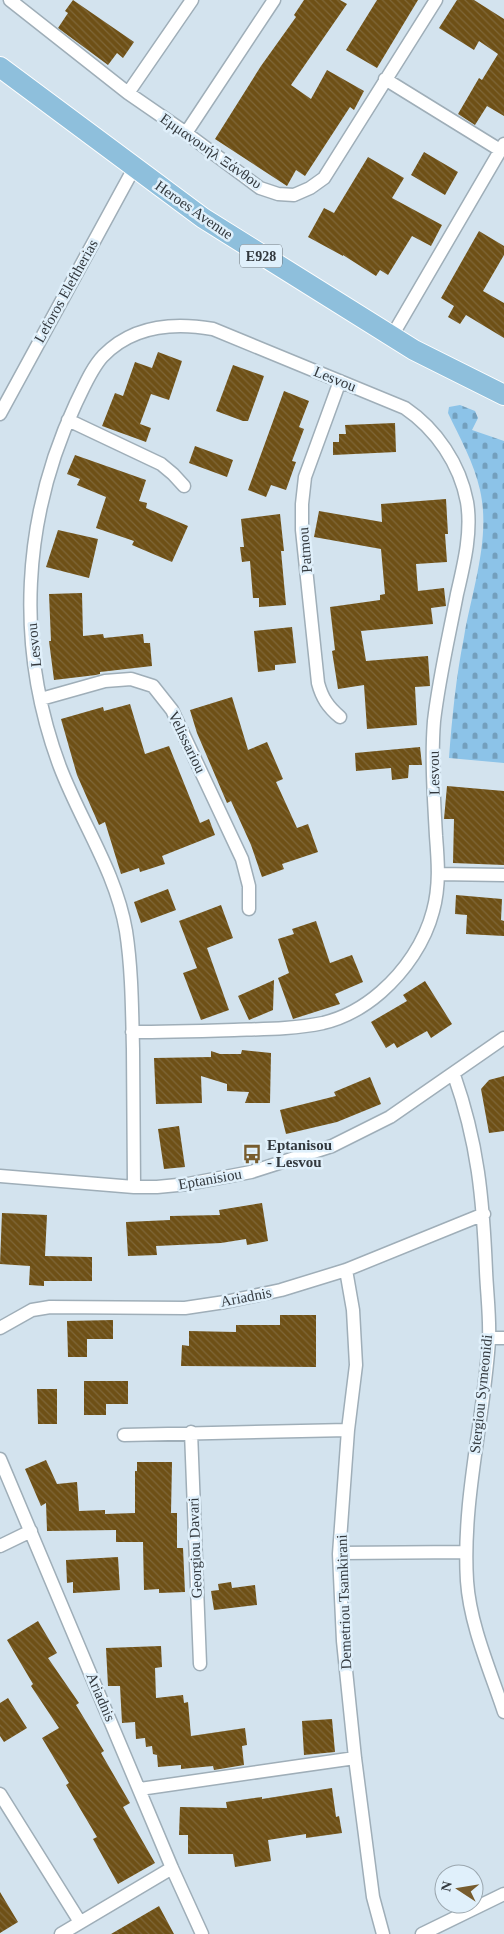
<svg xmlns="http://www.w3.org/2000/svg" width="504" height="1934" font-family="'Times New Roman',serif">
	<defs>
		<pattern id="cemetery-stones" width="16" height="16" patternUnits="userSpaceOnUse" patternTransform="scale(1.25)"><rect width="16" height="16" fill="#8cc3e8"/><path d="M2 7V4a2 2 0 0 1 4 0v3zM10 15v-3a2 2 0 0 1 4 0v3z" fill="#739fbd"/></pattern>
		<pattern id="building-back-hatch" width="6" height="6" patternUnits="userSpaceOnUse" patternTransform="scale(1.25)"><rect width="6" height="6" fill="#6e5016"/><path d="M-1 5l2 2M0 0l6 6M5-1l2 2" fill="none" stroke="#7f6739"/></pattern>
	</defs>
	<rect width="100%" height="100%" fill="#d3e3ee"/>
	<!-- cemetery -->
	<path fill="url(#cemetery-stones)" d="M460,405L475,411L478,418L472,430L504,441V763L449,758C452,718 456,677 464,637C472,590 491,538 480,490C474,463 460,438 448,413L449,407Z"/>
	<!-- building -->
	<path fill="url(#building-back-hatch)" d="M73,0L134,42L123,58L117,53L108,65L58,28L68,13L65,11Z
		M304,0H340L347,4L291,85L311,99L327,70L364,91L354,110L350,107L305,176L296,170L287,186L215,139L261,66L296,17L294,15Z
		M377,0H418L377,68L346,50Z
		M457,0H474L504,19V116L487,106L475,125L458,114L479,78L482,80L498,54L479,41L474,50L439,28Z
		M424,152L458,172L445,195L411,175Z
		M368,157L404,178L392,198L442,225L431,246L412,236L388,275L380,270L376,276L343,255V256L308,237L324,208L334,213Z
		M479,231L504,246V255L483,291L504,303V338L466,315L460,324L448,317L454,306L441,298Z
		M158,352L182,361L169,400L151,394L140,424L151,428L146,442L102,426L115,393L123,396L135,362L152,368Z
		M233,365L264,376L248,421H243L216,411Z
		M284,391L309,401L299,427L304,429L292,461L296,462L286,490L271,485L266,497L248,490Z
		M395,423L396,452L333,455V442H339V434H346L345,425Z
		M195,446L233,460L227,477L189,463Z
		M75,455L146,480L139,501L147,503L146,508L188,526L172,562L132,545L134,541L96,528L106,497L77,485L80,479L67,474Z
		M446,499L448,534H445L447,562L416,564L418,591L444,588L446,606L431,608L433,624L361,631L366,661L428,656L430,686L415,687L417,725L367,729L364,685L338,689L332,651L335,650L330,607L380,600V595L385,594L381,549L314,537L319,511L382,522L381,504Z
		M280,514L284,551H281L286,605L259,607V598H253L250,561L242,562L240,547H244L241,519Z
		M58,530L98,539L89,578L46,567Z
		M82,593L83,636L103,634L104,638L143,634L144,643H150L152,666L100,672V674L96,675L54,680L49,641H51L49,594Z
		M292,627L296,663L275,665V670L258,672L254,631Z
		M232,697L248,750L267,742L283,779L276,782L297,828L308,824L318,852L282,864L284,869L262,877L251,845L231,801L227,803L197,733L190,710Z
		M130,704L145,754L169,746L200,823L209,819L215,835L162,856L165,864L140,872L139,868L121,874L105,822L99,825L77,775L61,719L103,707L104,711Z
		M420,747L422,765H409L408,778L392,780L391,768L356,771L355,753Z
		M447,786L504,791V865L453,863L454,819H444Z
		M168,889L176,910L141,923L134,902Z
		M456,895L502,899L501,920L504,921V936L466,934L467,915L455,914Z
		M221,905L233,938L207,948L229,1010L201,1020L183,973L197,968L179,921Z
		M316,921L330,963L352,955L363,982L335,994L340,1004L293,1019L278,978L289,973L278,939L294,934L292,929Z
		M274,980L273,1010L249,1020L238,996Z
		M425,981L452,1024L431,1038L427,1031L397,1048L394,1043L386,1048L371,1022L407,1001L403,995Z
		M242,1050L271,1053L270,1103H245L249,1092L227,1091V1084L201,1076L202,1103L156,1104L154,1058L211,1057V1051L220,1054H241Z
		M504,1076V1131L489,1133L481,1089L489,1080Z
		M370,1077L381,1104L337,1122L286,1134L280,1110L336,1096L334,1092Z
		M179,1126L185,1167L164,1169L158,1129Z
		M262,1203L268,1241L247,1245L246,1239L221,1243L156,1246L157,1255L128,1256L126,1222L170,1220V1216L220,1215L219,1210Z
		M2,1213L47,1215L45,1256L92,1257V1281H44V1286L29,1285L30,1266L0,1264Z
		M280,1315H316V1367L181,1366L182,1345L189,1346V1331L236,1332V1325H280Z
		M113,1320V1339H87V1357H68L67,1321Z
		M84,1381H128V1404H106V1415H84Z
		M37,1389H57V1424H38Z
		M46,1460L57,1484L77,1482L79,1511L105,1510V1514L135,1513V1471H137V1462H172L171,1513H177V1548H183L185,1592L159,1593V1589L144,1590L143,1542H116V1530L47,1531L46,1503L41,1506L25,1469Z
		M118,1557L120,1590L73,1593V1582L67,1583L66,1560Z
		M231,1582L232,1588L255,1585L257,1605L214,1610L211,1591L219,1590L218,1584Z
		M38,1621L57,1653L48,1658L79,1703L76,1705L104,1751L101,1753L130,1803L123,1807L155,1863L118,1884L93,1839L97,1837L66,1785L69,1783L42,1738L59,1728L31,1686L33,1684L7,1640Z
		M161,1646L162,1667L155,1668L156,1698L183,1695L184,1703L188,1702L191,1736L245,1728L247,1745L242,1746L244,1765L214,1770L213,1766L181,1769V1765L158,1767L157,1755L153,1754L152,1746L146,1747L145,1738L136,1739L135,1722L122,1723L120,1686H108L106,1648Z
		M8,1698L27,1728L4,1742L0,1736V1703Z
		M332,1719L335,1752L304,1755L302,1721Z
		M332,1788L336,1817L339,1816L342,1833L306,1838V1834L268,1840L271,1861L235,1867L233,1854H188V1835H179L180,1807L227,1808L226,1802L262,1797V1799Z
		M0,1892L18,1922L0,1933Z
		M159,1906L174,1934H111Z"/>
	<g fill="none" stroke-linecap="round" stroke-linejoin="round">
		<defs>
			<path id="minor" d="M10,0L128,93L186,133L260,188L278,194L294,195L310,188L324,178L436,0
				M385,79L500,150
				M128,93L192,0
				M186,133L274,0
				M392,336L504,144
				M340,381L305,477L302,504V530L318,683C322,698 328,707 340,717
				M0,414L134,168
				M68,420L161,464L173,474L184,486
				M41,699L105,681L131,679L153,686L172,710L242,859L249,886V909
				M438,874L504,875
				M132,1032C166,1032 200,1031 234,1030C264,1029 294,1029 323,1023C344,1018 365,1006 381,992C405,971 425,942 433,911C440,886 438,861 436,836C434,798 431,759 434,721C439,678 449,636 457,594C464,564 472,532 467,502C460,464 436,429 405,408L213,329C173,322 133,325 103,356C91,369 84,387 76,403C22,518 15,647 60,767C81,822 116,872 126,931C132,970 132,1010 133,1049C133,1095 134,1141 134,1187
				M454,1075C478,1143 483,1199 486,1271C487,1294 490,1317 489,1340C484,1420 462,1500 467,1581C470,1625 490,1670 504,1712
				M0,1176L134,1187H157L188,1184L251,1172L332,1146L390,1117L504,1038
				M346,1270L353,1310L356,1365L348,1430L339,1554L343,1641L355,1758L373,1897L383,1934
				M0,1328L32,1310L50,1307L185,1308L225,1302L281,1290L346,1270L484,1214
				M489,1338H504
				M191,1432L200,1664
				M124,1435L348,1430
				M0,1459L172,1868L202,1934
				M0,1546L31,1531
				M339,1553L466,1552
				M140,1789L355,1758
				M0,1794L80,1922
				M61,1934L172,1868
				M422,1934L504,1894"/>
			<path id="primary" d="M0,67L203,218L414,350L504,395"/>
		</defs>
		<!-- minor casing -->
		<use href="#minor" stroke="#9faeb8" stroke-width="15"/>
		<!-- primary casing -->
		<use href="#primary" stroke="#fff" stroke-width="22"/>
		<!-- minor -->
		<use href="#minor" stroke="#fff" stroke-width="12"/>
		<!-- primary -->
		<use href="#primary" stroke="#8ebfdc" stroke-width="20"/>
	</g>
	<!-- icons -->
	<defs>
		<symbol id="bus-bare" viewBox="-9 -9 18 18"><path d="M-5-6H5V4H4V6H2V4H-2V6H-4V4H-5ZM-3.5-4V0h7V-4ZM-3.5 1.2v1.5H-2V1.2ZM2 1.2v1.5H3.5V1.2Z" fill="#775c2e" stroke="#e0f0fb" stroke-width="2.5" paint-order="stroke"/></symbol>
	</defs>
	<g fill-rule="evenodd">
		<use href="#bus-bare" x="238" y="1140" width="28" height="28"/>
	</g>
	<g text-anchor="middle" dominant-baseline="central" stroke-width="5" stroke-linejoin="round" paint-order="stroke">
		<!-- shield labels -->
		<rect fill="#e0f0fb" stroke="#677077" stroke-width="1" x="240" y="244.5" width="42" height="23" rx="4"/>
		<g font-size="14" font-weight="bold" fill="#33393e">
			<text x="261" y="256">E928</text>
		</g>
		<!-- street labels -->
		<g font-size="15" fill="#33393e" stroke="#e0f0fb">
			<text transform="translate(211 151) rotate(35)">Εμμανουήλ Ξάνθου</text>
			<text transform="translate(194 210) rotate(35)">Heroes Avenue</text>
			<text transform="translate(66 291) rotate(-61)">Leforos Eleftherias</text>
			<text transform="translate(335 379) rotate(22)">Lesvou</text>
			<text transform="translate(305 550) rotate(-95)">Patmou</text>
			<text transform="translate(34 645) rotate(-96)">Lesvou</text>
			<text transform="translate(187 742) rotate(64)">Velissariou</text>
			<text transform="translate(434 773) rotate(-91)">Lesvou</text>
			<text transform="translate(210 1179) rotate(-10)">Eptanisiou</text>
			<text transform="translate(246 1297) rotate(-11)">Ariadnis</text>
			<text transform="translate(481 1394) rotate(-84)">Stergiou Symeonidi</text>
			<text transform="translate(195 1548) rotate(-92)">Georgiou Davari</text>
			<text transform="translate(344 1602) rotate(-92)">Demetriou Tsamkirani</text>
			<text transform="translate(101 1697) rotate(67)">Ariadnis</text>
		</g>
		<!-- poi labels -->
		<g font-size="15" font-weight="bold" fill="#33393e" stroke="#e0f0fb" text-anchor="start">
			<text x="267" y="1145">Eptanisou<tspan x="267" dy="17">- Lesvou</tspan></text>
		</g>
	</g>
	<!-- north arrow -->
	<g transform="translate(459 1889) rotate(282)"><circle r="24" fill="#e0f0fb" stroke="#9ba7af"/>
	<path d="M0-4L9 19L0 12L-9 19Z" fill="#775c2e"/>
	<text y="-8" font-size="14" font-weight="bold" text-anchor="middle" fill="#33393e">N</text>
	</g>
</svg>
